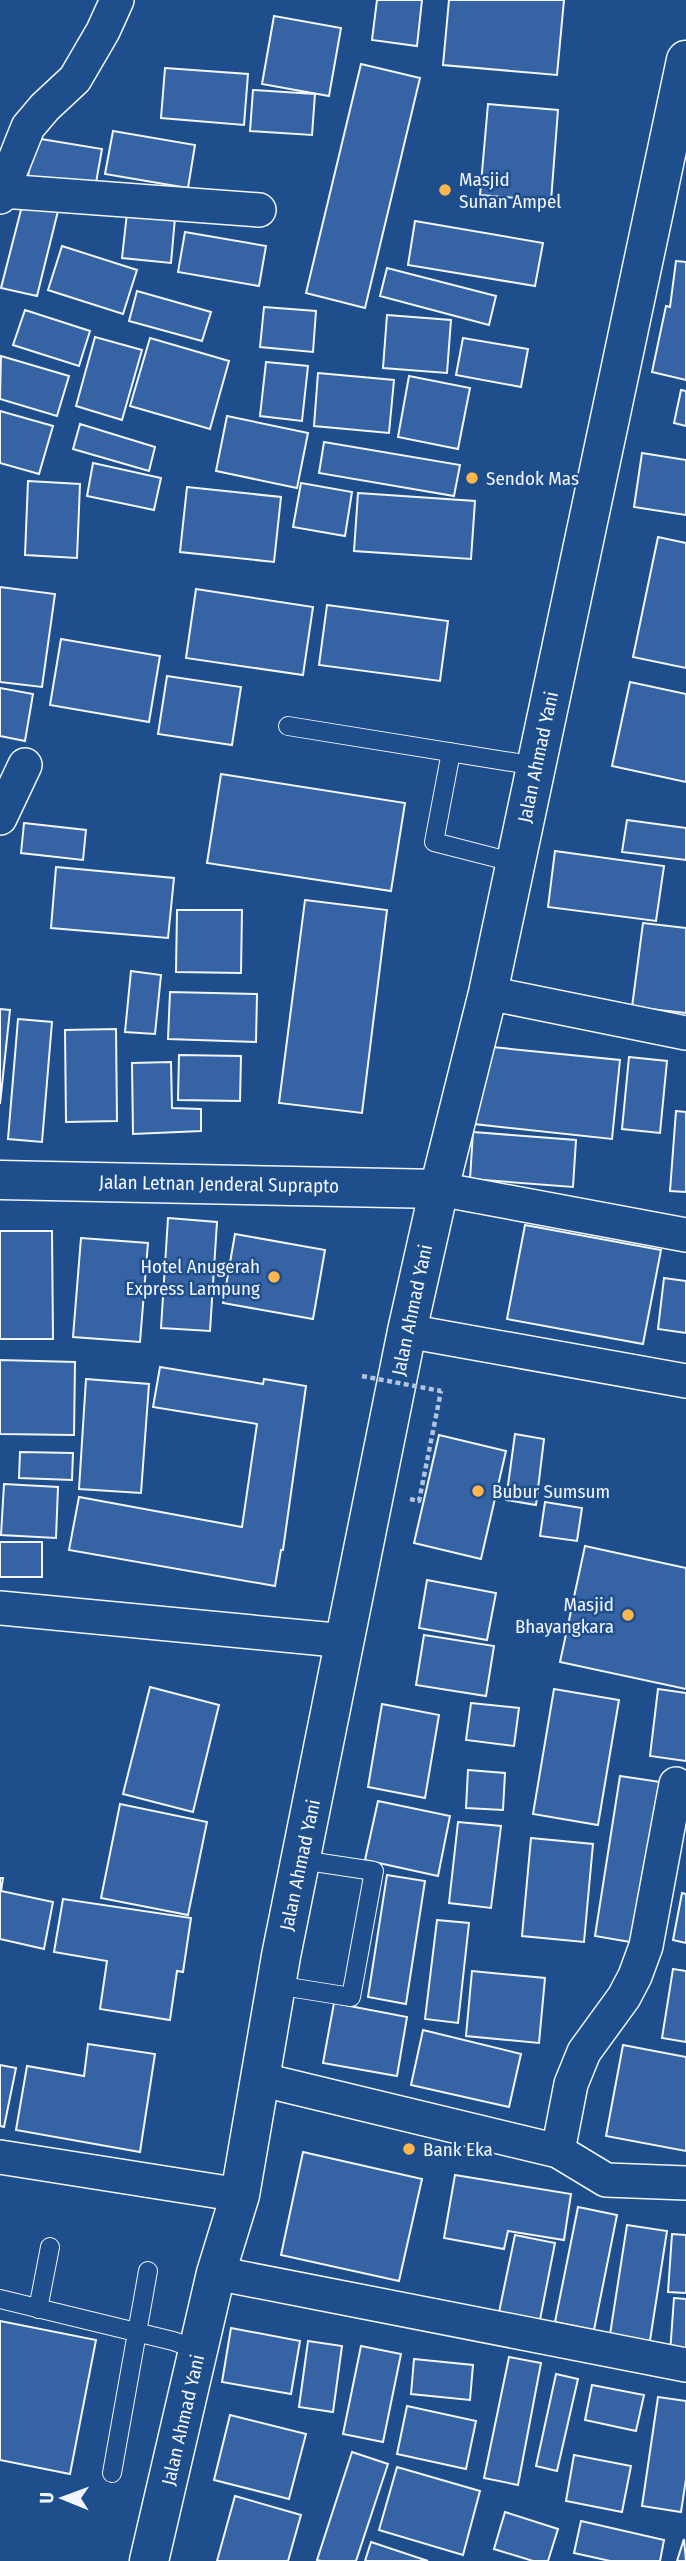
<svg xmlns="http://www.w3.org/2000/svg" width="686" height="2561" font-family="'Fira Sans Condensed',sans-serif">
	<rect width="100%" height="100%" fill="#1f4e8c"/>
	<!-- building -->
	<path fill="#3563a3" stroke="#f2f6ff" stroke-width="2" d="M377,0H422L417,46L372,40Z
		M449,0H564L557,75L443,65Z
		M274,16L341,28L329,96L262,84Z
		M361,64L420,78L365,308L306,293Z
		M165,68L248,74L244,125L161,118Z
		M253,90L315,94L312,135L250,131Z
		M488,104L558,110L551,201L480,195Z
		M113,131L195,145L188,188L105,174Z
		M35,138L102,149L94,194L27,182Z
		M23,202L58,211L37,296L1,288Z
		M127,213L175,218L171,263L122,258Z
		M415,221L543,243L535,286L408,265Z
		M185,232L266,246L259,286L178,272Z
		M62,246L137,270L123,314L48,290Z
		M676,261L686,262V380L652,372L666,306L670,307Z
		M387,268L496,296L489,325L380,296Z
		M137,291L211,312L202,341L129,321Z
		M264,307L316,311L313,352L260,347Z
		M25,310L90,331L79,366L13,345Z
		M387,315L451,320L447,373L383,368Z
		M95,337L142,350L122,420L76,406Z
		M150,338L229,361L210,429L130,406Z
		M463,338L528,349L521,387L456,375Z
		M1,356L69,376L57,416L0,399Z
		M266,362L308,366L302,421L260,416Z
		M318,373L394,380L389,433L314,426Z
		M409,376L470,388L458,449L398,437Z
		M681,390L686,391V426L674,423Z
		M0,411L53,426L39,474L0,463Z
		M227,416L308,433L297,488L216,471Z
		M80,424L155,447L149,471L73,449Z
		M324,442L460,465L454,496L319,473Z
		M642,453L686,460V515L634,507Z
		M93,463L161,478L154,510L87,496Z
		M28,481L80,484L77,558L25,555Z
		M301,483L352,492L345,536L293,527Z
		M187,487L281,497L274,562L180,552Z
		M358,493L475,501L471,559L354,551Z
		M658,537L686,543V668L633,657Z
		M0,587L55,594L42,687L0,682Z
		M196,589L313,607L303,675L186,658Z
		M327,605L448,621L440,681L319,665Z
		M61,639L160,656L149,722L50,705Z
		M167,676L241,687L232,745L158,734Z
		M630,682L686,694V782L612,766Z
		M0,688L33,694L25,741L0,736Z
		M221,774L405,803L391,891L207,863Z
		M627,820L686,828V860L622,852Z
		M24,823L86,830L83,860L21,853Z
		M555,851L664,866L656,921L548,907Z
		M56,867L174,878L168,938L51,928Z
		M305,900L387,910L362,1113L279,1103Z
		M177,910H242L241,973L176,972Z
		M643,923L686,928V1013L632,1007Z
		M131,971L161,975L155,1034L125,1032Z
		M170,992L257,994L256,1042L168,1039Z
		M0,1009L10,1010L0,1104Z
		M18,1019L52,1022L42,1142L8,1139Z
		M116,1029L117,1121L66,1122L65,1030Z
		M482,1046L620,1060L612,1139L474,1124Z
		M179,1055L241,1056L240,1101L178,1100Z
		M629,1057L667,1061L660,1133L622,1129Z
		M171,1062L172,1108L201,1109V1131L133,1134L132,1063Z
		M676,1111L686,1112V1192L670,1191Z
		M473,1132L576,1140L573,1187L470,1179Z
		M168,1218L217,1222L210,1331L161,1328Z
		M525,1225L661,1250L643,1344L507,1319Z
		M0,1231H52L53,1339H0Z
		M235,1234L325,1250L313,1319L223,1303Z
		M81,1238L148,1243L140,1342L73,1337Z
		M664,1278L686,1281V1333L658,1329Z
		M0,1360L75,1362L74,1435L0,1434Z
		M160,1367L263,1384L264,1379L306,1386L283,1550H281L275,1586L69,1550L79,1497L242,1527L257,1424L153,1407Z
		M86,1379L149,1384L141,1493L79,1489Z
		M515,1434L544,1439L536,1505L506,1500Z
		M439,1435L506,1451L481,1559L414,1543Z
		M20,1452L73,1453L72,1480L19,1478Z
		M4,1484L58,1487L56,1538L1,1535Z
		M545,1502L582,1508L577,1541L540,1536Z
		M0,1542H42V1577H0Z
		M585,1546L686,1568V1689L560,1662Z
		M427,1580L496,1593L487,1640L419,1628Z
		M424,1635L494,1646L486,1696L416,1685Z
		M150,1687L219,1705L193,1812L123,1794Z
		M554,1689L619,1700L598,1825L533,1814Z
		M658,1689L686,1693V1761L650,1756Z
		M471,1703L519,1708L514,1746L466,1740Z
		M382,1704L439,1715L425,1798L368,1787Z
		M468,1770L505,1773L503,1810L466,1808Z
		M620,1776L667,1783L642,1944L595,1936Z
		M378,1801L450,1816L438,1876L365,1860Z
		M120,1804L207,1822L188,1915L101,1898Z
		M458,1822L501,1826L491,1908L449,1903Z
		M531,1838L593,1844L584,1942L522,1936Z
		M387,1875L425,1881L406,2004L368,1997Z
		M0,1878H3L1,1891L53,1902L44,1949L0,1939Z
		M682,1893L686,1894V1943L673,1940Z
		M63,1899L191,1918L183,1972L177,1971L170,2020L100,2009L107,1961L54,1952Z
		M437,1920L469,1923L458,2023L425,2019Z
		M673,1969L686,1971V2042L662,2038Z
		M472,1971L545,1978L539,2043L466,2036Z
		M334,2003L407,2017L397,2076L323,2063Z
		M423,2030L521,2054L509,2107L411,2085Z
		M88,2044L155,2054L140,2152L16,2130L27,2066L84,2076Z
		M623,2045L686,2057V2151L606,2136Z
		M0,2065L16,2068L4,2127L0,2126Z
		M303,2152L422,2179L399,2281L281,2255Z
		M455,2175L571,2194L564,2240L508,2231L504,2249L444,2238Z
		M578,2207L617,2215L594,2330L555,2322Z
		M627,2225L667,2231L649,2347L609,2341Z
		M672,2234L686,2235V2293L668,2292Z
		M515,2235L555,2243L538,2330L497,2322Z
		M674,2298L686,2299V2354L670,2353Z
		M0,2321L96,2340L70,2474L0,2460Z
		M231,2328L300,2341L291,2394L222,2382Z
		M308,2341L342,2346L333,2412L299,2407Z
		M361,2346L401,2354L383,2442L343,2434Z
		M509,2357L541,2363L518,2485L484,2478Z
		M414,2359L473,2365L470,2400L411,2394Z
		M556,2374L578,2379L557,2471L536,2466Z
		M592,2385L644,2395L636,2431L585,2420Z
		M658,2397L686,2401V2479L681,2512L642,2506Z
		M407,2406L476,2421L466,2469L397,2454Z
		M230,2415L306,2434L289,2499L214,2480Z
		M352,2452L388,2464L356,2561H321L317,2560Z
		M574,2455L631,2466L622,2512L566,2501Z
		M397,2467L480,2491L463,2555L379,2530Z
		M235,2496L301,2515L288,2561H217Z
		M505,2512L558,2529L548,2561H533L494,2549Z
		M581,2521L664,2540L660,2561H610L574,2553Z
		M684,2539L686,2561H677Z
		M371,2542L428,2561H365Z"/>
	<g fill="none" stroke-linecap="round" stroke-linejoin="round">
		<defs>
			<path id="lane" d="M288,726L536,766
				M451,752L434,842L516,863
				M276,1985L351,1997L374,1871L301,1860
				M0,2299L173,2341L199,2350
				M38,2309L50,2247
				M112,2473L148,2271"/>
			<path id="street" d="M3,191L259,210
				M0,197L28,127L45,107L75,79L103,31L117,0
				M0,818L25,765
				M488,993L686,1033
				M439,1189L686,1235
				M407,1331L686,1381
				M0,1608L346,1641
				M259,2079L558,2151L606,2180L686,2183
				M558,2151L571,2084L584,2052L624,1997L635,1976L646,1946L676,1784
				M0,2157L240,2195
				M216,2273L686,2365"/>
			<path id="secondary" d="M0,1180L439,1189"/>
			<path id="primary" d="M149,2561L216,2273L240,2195L281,1956L407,1331L439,1189L488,993L686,60"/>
		</defs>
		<!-- lane casing -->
		<use href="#lane" stroke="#f2f6ff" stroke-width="20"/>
		<!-- street casing -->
		<use href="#street" stroke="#f2f6ff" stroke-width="36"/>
		<!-- secondary casing -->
		<use href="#secondary" stroke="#f2f6ff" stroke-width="41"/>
		<!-- primary casing -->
		<use href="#primary" stroke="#f2f6ff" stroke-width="41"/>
		<!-- path -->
		<path stroke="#b3c4dc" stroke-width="4.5" stroke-dasharray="5 3.5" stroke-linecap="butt" d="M410,1499L419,1501L441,1391"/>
		<!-- lane -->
		<use href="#lane" stroke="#1f4e8c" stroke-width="18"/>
		<!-- street -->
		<use href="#street" stroke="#1f4e8c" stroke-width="33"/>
		<!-- secondary -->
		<use href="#secondary" stroke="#1f4e8c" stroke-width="38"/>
		<!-- primary -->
		<use href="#primary" stroke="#1f4e8c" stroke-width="38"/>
		<!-- path-bridge -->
		<path stroke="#b3c4dc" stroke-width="4.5" stroke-dasharray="5 3.5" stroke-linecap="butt" d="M362,1376L441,1391"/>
	</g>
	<!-- markers -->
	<g fill="#ffb74d" stroke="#1f4e8c" stroke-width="2.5">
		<circle cx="445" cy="190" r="7"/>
		<circle cx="472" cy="478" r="7"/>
		<circle cx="274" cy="1277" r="7"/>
		<circle cx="478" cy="1491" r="7"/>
		<circle cx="628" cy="1615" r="7"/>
		<circle cx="409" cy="2149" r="7"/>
	</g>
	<g text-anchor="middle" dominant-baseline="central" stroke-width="5" stroke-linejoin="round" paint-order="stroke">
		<!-- poi labels -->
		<g font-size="19" fill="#f2f6ff" stroke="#1f4e8c" text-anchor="start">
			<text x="459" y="179">Masjid<tspan x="459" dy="22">Sunan Ampel</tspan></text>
			<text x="486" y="478">Sendok Mas</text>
			<text x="260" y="1266" text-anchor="end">Hotel Anugerah<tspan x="260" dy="22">Express Lampung</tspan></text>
			<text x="492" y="1491">Bubur Sumsum</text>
			<text x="614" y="1604" text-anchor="end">Masjid<tspan x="614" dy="22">Bhayangkara</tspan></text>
			<text x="423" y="2149">Bank Eka</text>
		</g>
		<!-- street labels -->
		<g font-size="19" fill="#f2f6ff" stroke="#1f4e8c">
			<text transform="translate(538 757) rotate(-78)">Jalan Ahmad Yani</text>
			<text transform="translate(219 1184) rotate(1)">Jalan Letnan Jenderal Suprapto</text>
			<text transform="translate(412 1310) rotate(-78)">Jalan Ahmad Yani</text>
			<text transform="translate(300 1865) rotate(-78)">Jalan Ahmad Yani</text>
			<text transform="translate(183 2420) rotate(-77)">Jalan Ahmad Yani</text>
		</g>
	</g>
	<!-- north arrow -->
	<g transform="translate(63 2498) rotate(271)" stroke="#1f4e8c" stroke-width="5" paint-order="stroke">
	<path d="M0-5L12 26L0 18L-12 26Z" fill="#f2f6ff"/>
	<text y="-10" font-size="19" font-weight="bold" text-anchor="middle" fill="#f2f6ff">U</text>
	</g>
</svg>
